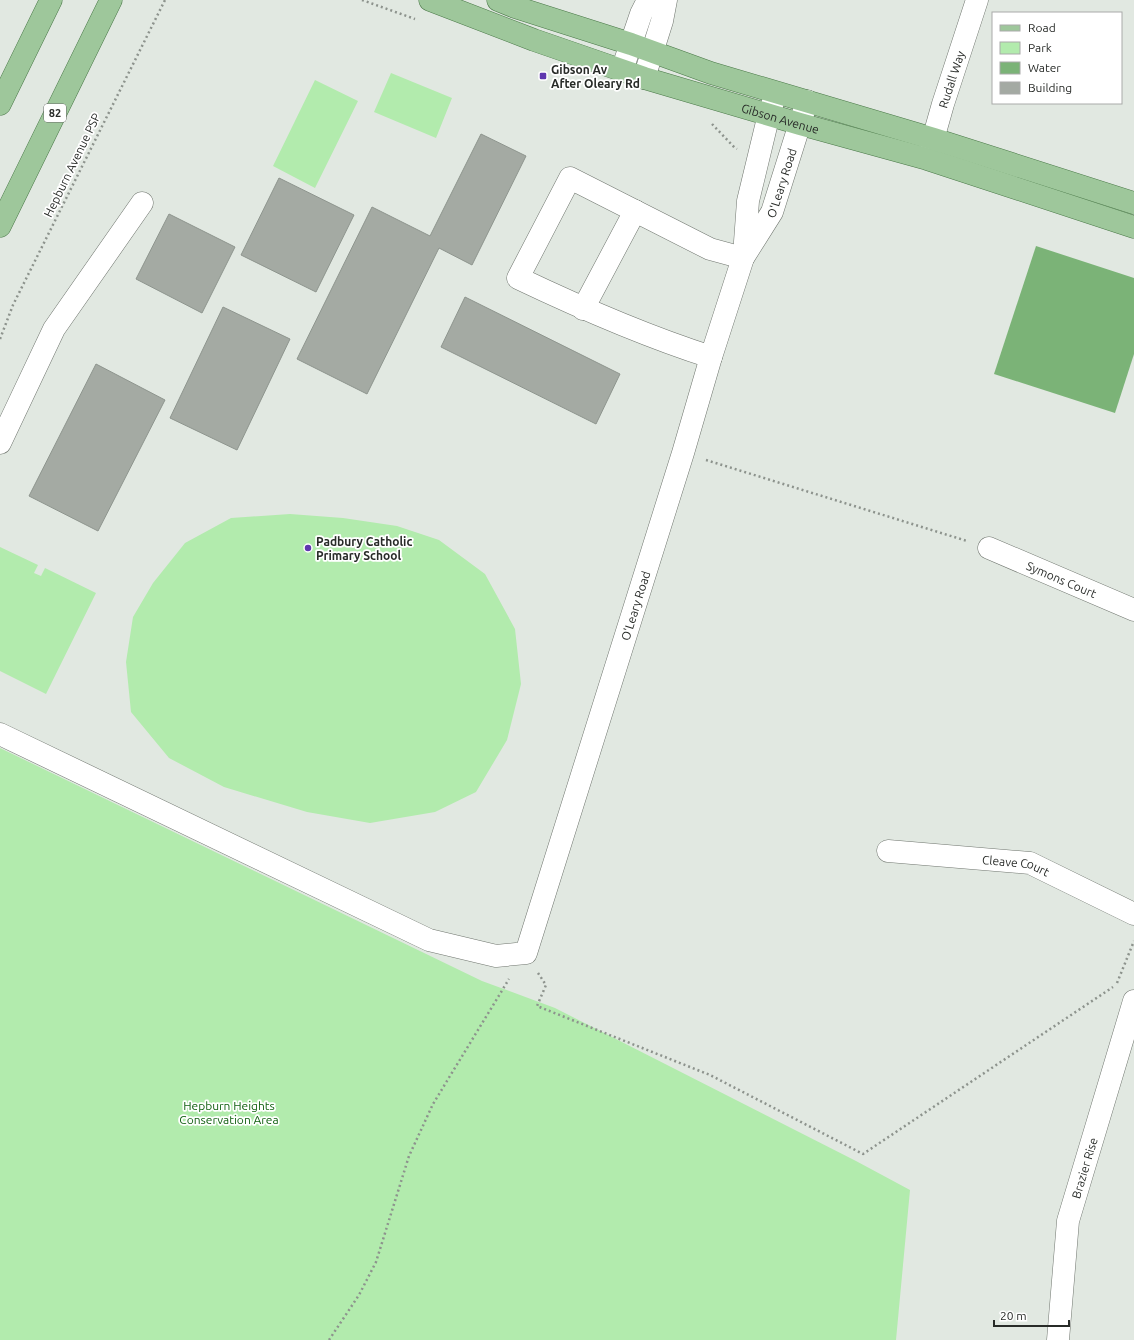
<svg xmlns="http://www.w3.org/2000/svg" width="1134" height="1340" font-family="Ubuntu,sans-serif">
	<rect width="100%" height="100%" fill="#e1e8e1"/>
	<!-- green -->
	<path fill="#b2ebad" d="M391,73L452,98L436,138L374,112Z
		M315,80L358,101L315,188L273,166Z
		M290,514L343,518L397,526L439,540L485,574L515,629L521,684L507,740L476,792L435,812L370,823L307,812L224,787L169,758L131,712L126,662L133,617L153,583L185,543L231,518Z
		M0,547L38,565L34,573L41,576L45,568L96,593L46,694L0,671Z
		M0,748L482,981L555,1008L856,1161L910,1190L896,1340H0Z"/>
	<!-- water -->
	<path fill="#7bb377" d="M1036,246L1134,278V354L1115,413L994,374Z"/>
	<!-- building -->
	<path fill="#a4aaa3" stroke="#8e958e" d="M481,134L526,156L472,265L439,248L367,394L297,359L372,207L430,236Z
		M279,178L354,215L316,292L241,255Z
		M169,214L235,247L202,313L136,279Z
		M465,297L620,374L596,424L441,347Z
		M223,307L290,339L237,450L170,418Z
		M96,364L165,400L98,531L29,496Z"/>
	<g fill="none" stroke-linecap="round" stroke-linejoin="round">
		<defs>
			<g id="minor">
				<path d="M622,70L641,14L648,0"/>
				<path d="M644,78L662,21L666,0"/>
				<path id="s1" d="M928,157L943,104L977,0"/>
				<path d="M744,255L748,201L769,114L776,93"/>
				<path d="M583,309L635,211"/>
				<path d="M711,357C645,336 581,308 518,278L570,178L710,249L743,258"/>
				<path d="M0,443L54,329L142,203"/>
				<path id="s2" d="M989,548L1134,610"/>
				<path id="s3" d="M0,734L429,940L496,956L526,953L683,453L711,357L743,258L772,212L807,101"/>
				<path id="s4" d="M888,851L1030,863L1134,914"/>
				<path id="s5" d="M1058,1340L1068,1221L1134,1001"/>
			</g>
			<g id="major">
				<path id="s6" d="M430,0L534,40L644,78L800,124L927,159L1134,227"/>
				<path d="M498,0L515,7L631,44L711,73L934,139L1134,203"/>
				<path d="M0,104L51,0"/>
				<path d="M0,226L111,0"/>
			</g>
		</defs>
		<!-- minor casing -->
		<use href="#minor" stroke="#70766f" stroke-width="23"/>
		<!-- major casing -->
		<use href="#major" stroke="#4a7848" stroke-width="23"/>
		<!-- path -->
		<path stroke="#8d938d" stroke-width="2.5" stroke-dasharray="2 3" stroke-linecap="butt" d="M362,0L415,19
			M712,124L735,148L737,149
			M0,339L13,305L165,0
			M706,460L967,541
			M538,973L546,985L537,1006L710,1075L863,1154L1113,987
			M1117,983L1134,941
			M329,1340L359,1295L376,1262L409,1156L433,1104L509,979"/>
		<!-- minor -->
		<use href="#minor" stroke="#fff" stroke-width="22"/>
		<!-- major -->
		<use href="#major" stroke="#9ec79b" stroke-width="22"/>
	</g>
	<!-- markers -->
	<g fill="#5f37af" stroke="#fff" stroke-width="1.5">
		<rect x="539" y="72" width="8" height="8" rx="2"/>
		<circle cx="308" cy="548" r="4"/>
	</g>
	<g text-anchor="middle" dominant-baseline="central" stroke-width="3.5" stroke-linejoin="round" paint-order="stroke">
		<!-- shield labels -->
		<rect fill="#fff" stroke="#686b68" stroke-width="1" x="44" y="104" width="22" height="18" rx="3"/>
		<g font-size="11" font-weight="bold" fill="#282b28">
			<text x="55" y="113">82</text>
		</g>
		<!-- poi labels -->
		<g font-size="12" font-weight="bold" fill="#282b28" stroke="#fff" text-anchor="start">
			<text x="551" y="69">Gibson Av<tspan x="551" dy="14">After Oleary Rd</tspan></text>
			<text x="316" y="541">Padbury Catholic<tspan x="316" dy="14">Primary School</tspan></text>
		</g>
		<!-- street labels -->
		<g font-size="12" fill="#282b28" stroke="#fff">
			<text stroke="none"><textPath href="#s1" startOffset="81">Rudall Way</textPath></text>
			<text stroke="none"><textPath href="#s6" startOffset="370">Gibson Avenue</textPath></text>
			<text transform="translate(72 165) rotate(-64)">Hepburn Avenue PSP</text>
			<text stroke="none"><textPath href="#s3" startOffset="1388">O'Leary Road</textPath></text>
			<text stroke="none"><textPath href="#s2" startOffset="79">Symons Court</textPath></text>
			<text stroke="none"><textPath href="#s3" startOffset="939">O'Leary Road</textPath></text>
			<text stroke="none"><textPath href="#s4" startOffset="129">Cleave Court</textPath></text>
			<text stroke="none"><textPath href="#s5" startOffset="175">Brazier Rise</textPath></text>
		</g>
		<!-- park labels -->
		<g font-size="12" fill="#116011" stroke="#fff">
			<text x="229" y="1105">Hepburn Heights<tspan x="229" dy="14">Conservation Area</tspan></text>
		</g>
	</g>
	<!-- legend -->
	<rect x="992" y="12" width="130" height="92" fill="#ffffff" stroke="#a9aaa9"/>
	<rect x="1000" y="25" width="20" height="6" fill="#9ec79b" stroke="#a9aaa9"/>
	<text x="1028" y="32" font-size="12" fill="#282b28">Road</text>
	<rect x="1000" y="42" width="20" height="12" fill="#b2ebad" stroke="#a9aaa9"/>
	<text x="1028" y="52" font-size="12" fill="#282b28">Park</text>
	<rect x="1000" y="62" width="20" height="12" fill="#7bb377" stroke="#a9aaa9"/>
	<text x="1028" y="72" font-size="12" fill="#282b28">Water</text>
	<rect x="1000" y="82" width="20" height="12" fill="#a4aaa3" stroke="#a9aaa9"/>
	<text x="1028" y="92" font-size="12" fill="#282b28">Building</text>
	<!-- scale -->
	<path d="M994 1320v6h75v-6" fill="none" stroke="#282b28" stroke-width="2"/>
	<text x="1000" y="1320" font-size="12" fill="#282b28" stroke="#ffffff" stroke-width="3" paint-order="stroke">20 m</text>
</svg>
